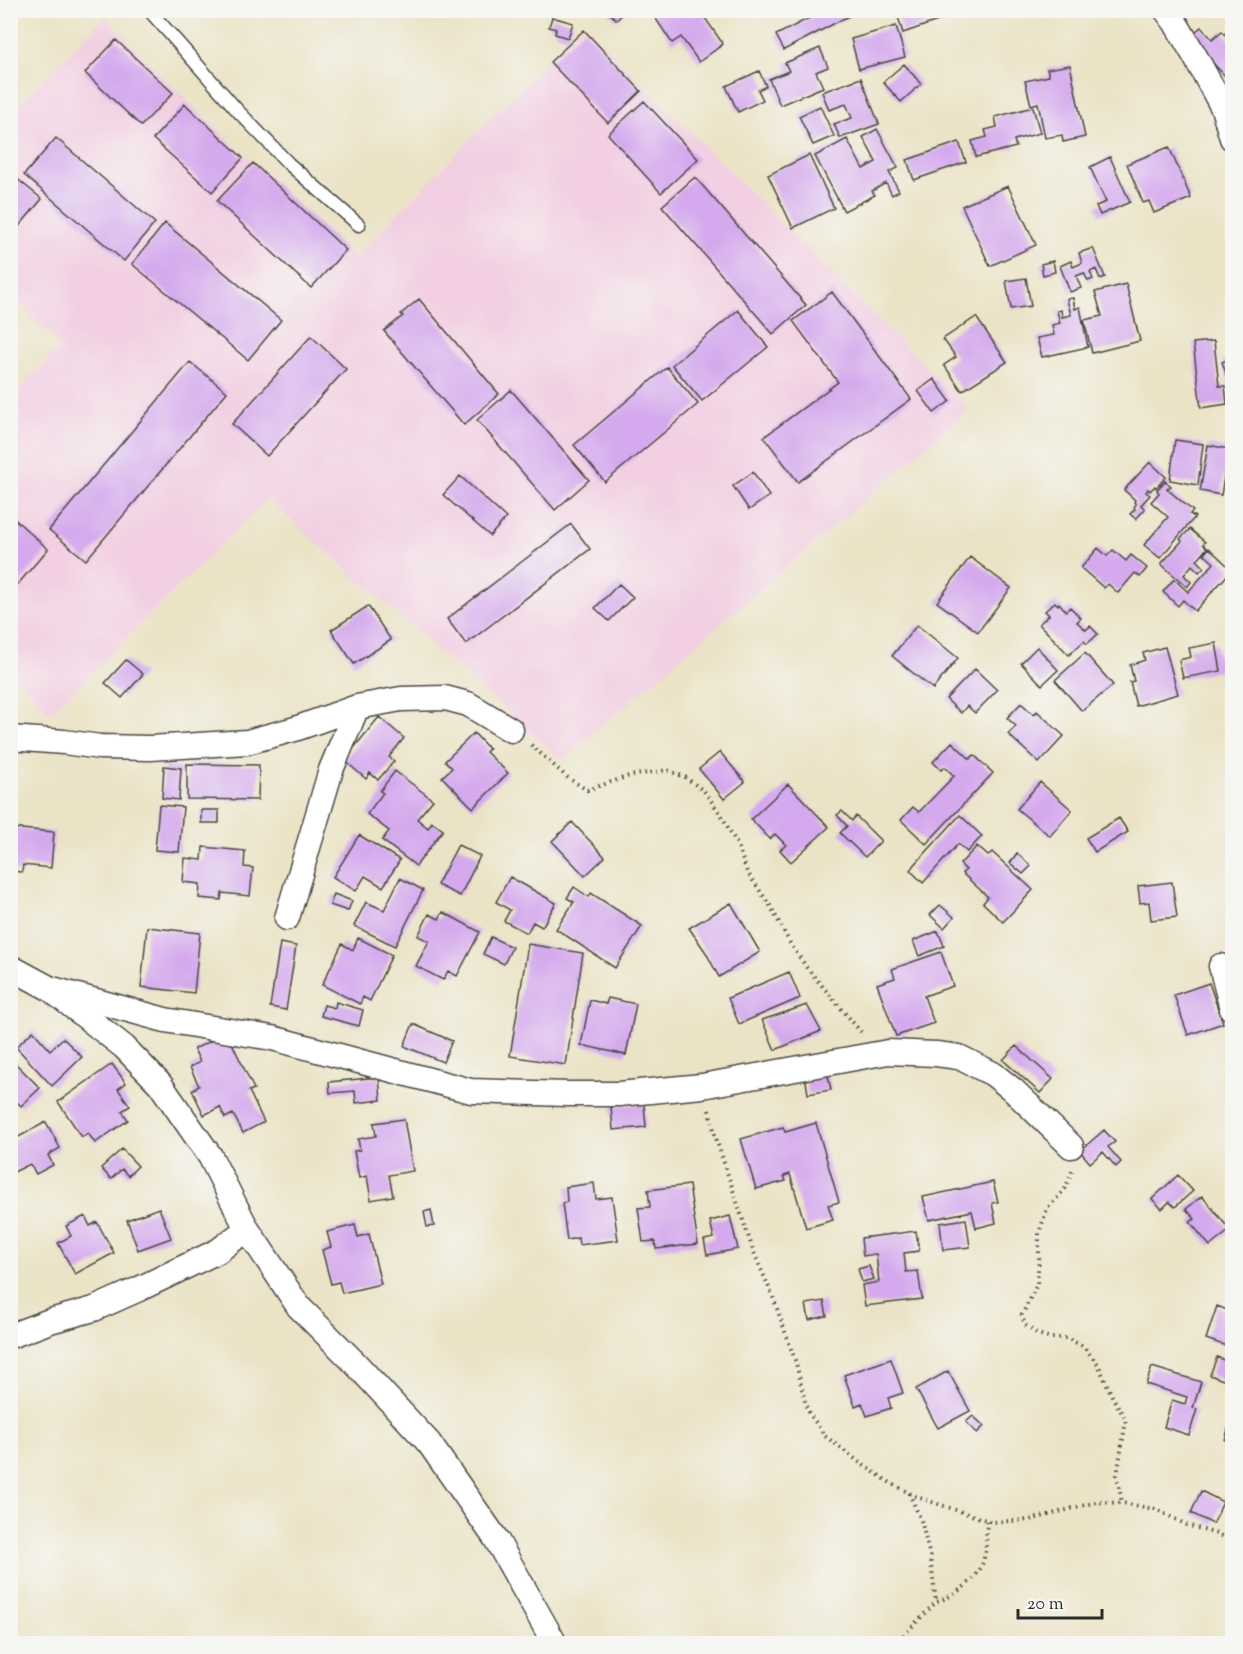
<svg xmlns="http://www.w3.org/2000/svg" width="1243" height="1654" font-family="'Sorts Mill Goudy',serif">
	<rect width="100%" height="100%" fill="#f6f6f2"/>
	<filter id="ink" filterUnits="userSpaceOnUse"><feTurbulence type="fractalNoise" baseFrequency=".0167" numOctaves="2"/><feDisplacementMap in="SourceGraphic" scale="12" xChannelSelector="R" yChannelSelector="G"/><feConvolveMatrix kernelMatrix="1 2 1 2 8 2 1 2 1" color-interpolation-filters="sRGB"/></filter>
	<filter id="wash" filterUnits="userSpaceOnUse"><feTurbulence type="fractalNoise" baseFrequency=".008" numOctaves="4" result="noise"/><feDisplacementMap in="SourceGraphic" scale="24" xChannelSelector="R" yChannelSelector="G"/><feGaussianBlur stdDeviation="1.35" result="paint"/><feColorMatrix in="noise" values="0 0 0 0 0 0 0 0 0 0 0 0 0 0 0 0 0 1.4 0 .05"/><feComposite in="paint" operator="in"/></filter>
	<g filter="url(#wash)">
		<rect width="100%" height="100%" fill="#ebe3c6"/>
		<!-- built -->
		<path fill="#f2cfe2" d="M105,16L160,74L354,258L583,25L969,410L562,760L267,499L51,713L11,673V397L61,346L11,296L10,113Z"/>
		<g id="blocks">
			<!-- building -->
			<path fill="#d4a9ed" d="M606,10H626L617,20Z
				M650,10L665,12L711,10L712,12L705,18L723,44L699,62L681,37L672,43Z
				M825,10H860L784,50L776,35Z
				M896,10H960L961,13L903,33Z
				M552,17L573,23L568,38L555,34L556,29L549,27Z
				M896,26L905,57L859,69L851,39Z
				M1201,27L1212,39L1222,31L1232,42V70L1225,76L1189,37Z
				M584,30L641,91L608,123L550,62Z
				M116,40L173,93L141,126L85,73Z
				M820,48L828,67L816,72L823,87L780,105L769,79L789,71L785,63Z
				M904,64L921,84L901,102L883,82Z
				M1070,65L1085,137L1063,142L1062,135L1045,138L1038,103L1031,105L1025,81L1049,76L1047,69Z
				M759,71L766,86L758,90L763,100L738,112L726,86Z
				M861,78L879,124L840,138L834,124L852,118L846,104L829,110L822,92Z
				M644,101L698,159L661,193L608,134Z
				M185,104L243,158L212,192L153,139Z
				M820,106L834,136L813,145L799,116Z
				M1033,107L1040,133L1014,140L1016,147L976,157L972,141L987,137L985,130L997,127L995,117Z
				M877,129L898,168L889,172L899,191L892,195L886,183L872,191L875,195L844,211L815,156L847,139L863,169L876,162L863,137Z
				M56,138L155,223L124,261L24,175Z
				M959,142L966,162L914,180L907,160Z
				M1169,147L1191,198L1154,213L1149,201L1143,203L1127,164Z
				M809,155L834,208L793,228L768,175Z
				M1110,157L1130,202L1100,215L1096,206L1106,202L1090,167Z
				M253,163L346,250L311,288L217,201Z
				M10,173L42,199L10,237Z
				M695,177L806,305L773,334L662,206Z
				M1008,186L1036,245L990,266L962,206Z
				M165,223L281,320L248,360L132,264Z
				M1093,248L1105,277L1100,279L1096,269L1090,272L1093,279L1088,281L1084,273L1076,276L1081,288L1070,292L1060,266L1071,261L1073,267L1082,263L1079,253Z
				M1053,261L1055,272L1043,275L1041,264Z
				M1026,278L1031,306L1011,309L1006,281Z
				M1126,284L1140,341L1092,353L1084,320L1102,316L1095,292Z
				M832,292L911,399L798,482L764,437L838,382L793,321Z
				M1073,298L1075,309L1080,307L1088,347L1042,357L1037,338L1054,335L1052,325L1060,323L1057,311L1061,310L1062,317L1071,315L1067,299Z
				M419,299L499,394L464,425L384,331L403,316L401,314Z
				M738,310L768,347L702,401L672,365Z
				M976,317L1007,362L962,391L944,365L956,357L943,339Z
				M311,336L346,369L267,456L232,424Z
				M1214,341L1219,386H1225L1227,404L1201,408L1193,343Z
				M1232,358V391L1222,362Z
				M190,362L227,392L86,560L49,530Z
				M667,367L698,404L605,482L574,445Z
				M934,379L950,401L934,413L918,391Z
				M511,390L589,480L555,510L477,420Z
				M1175,440L1203,444L1198,485L1170,480Z
				M1208,445L1229,449L1221,495L1200,491Z
				M1150,462L1166,477L1156,488L1155,486L1150,491L1148,489L1146,492L1150,495L1141,505L1145,509L1136,519L1130,514L1135,509L1134,507L1136,504L1134,502L1135,500L1124,490Z
				M753,472L769,496L749,510L733,486Z
				M460,476L506,518L490,536L443,495Z
				M1165,481L1171,486L1167,489L1193,511L1190,514L1195,517L1160,558L1144,545L1168,517L1151,502L1159,493L1157,490Z
				M10,515L48,549L18,584L10,578Z
				M571,524L590,549L466,644L447,619Z
				M1190,529L1205,542L1203,544L1207,548L1197,560L1204,567L1199,572L1192,565L1184,575L1191,582L1187,587L1161,564L1182,541L1180,539Z
				M1098,548L1107,556L1113,550L1126,561L1131,555L1147,568L1140,577L1135,573L1118,593L1108,584L1104,588L1081,568Z
				M1209,548L1232,570L1195,611L1183,600L1178,606L1163,592L1174,579L1188,592L1214,563L1204,554Z
				M970,557L1011,588L978,632L937,602Z
				M619,584L633,597L609,621L595,608Z
				M1055,602L1058,605L1059,603L1066,611L1070,607L1081,618L1077,622L1086,630L1090,626L1098,634L1087,644L1084,641L1069,655L1039,624L1049,615L1045,611Z
				M368,606L391,640L354,664L331,630Z
				M917,625L958,658L933,689L892,656Z
				M1216,643L1221,671L1183,678L1179,660L1191,657L1189,648Z
				M1037,647L1058,670L1042,685L1021,663Z
				M1165,647L1178,694L1136,706L1130,682L1134,681L1130,665L1145,660L1143,653Z
				M1085,653L1113,685L1082,711L1055,680Z
				M126,660L143,674L122,698L105,683Z
				M975,669L997,690L975,713L967,706L961,713L946,699Z
				M1021,703L1034,715L1037,711L1064,736L1039,763L1008,734L1016,726L1007,718Z
				M379,717L404,738L389,757L394,761L378,780L370,773L366,779L344,760Z
				M474,733L489,749L486,752L508,773L473,808L442,777L452,768L445,761Z
				M952,742L970,759L974,755L993,773L926,844L901,820L913,807L919,812L954,776L945,767L941,770L933,762Z
				M720,752L745,782L724,799L699,769Z
				M187,764L259,765L258,800L187,799Z
				M164,766L181,768L179,800L162,798Z
				M395,771L433,800L417,819L428,828L432,822L443,830L416,866L382,840L389,831L367,814L383,793L380,791Z
				M1040,782L1072,810L1050,836L1017,809Z
				M788,784L829,827L791,862L780,850L786,845L775,834L770,839L751,819Z
				M159,805L183,807L179,852L155,850Z
				M201,810H219V823H201Z
				M842,811L852,821L856,816L881,841L865,857L840,833L847,826L837,815Z
				M960,815L982,836L967,852L958,844L923,883L910,870Z
				M1119,818L1128,832L1095,852L1086,838Z
				M572,822L605,857L585,876L552,841Z
				M10,828L54,832L51,868L23,865L22,872L10,871Z
				M359,835L400,860L383,887L365,876L356,891L333,877Z
				M458,845L480,856L460,896L437,885Z
				M977,846L988,856L992,852L1033,890L1003,922L983,903L988,897L962,873L966,870L960,864Z
				M203,847L245,851L244,867L253,868L250,896L222,893L221,900L199,898L200,884L183,882L185,858L202,860Z
				M1017,853L1031,866L1023,874L1010,863Z
				M510,877L556,903L542,927L533,922L527,933L504,921L510,910L496,902Z
				M400,878L423,890L395,946L354,926L366,902L384,910Z
				M1172,882L1177,917L1151,920L1149,902L1140,903L1138,886Z
				M574,887L589,897L591,893L642,926L615,968L556,929L574,902L567,898Z
				M334,894L352,901L348,911L330,905Z
				M731,903L760,952L719,977L705,951L689,928Z
				M940,905L954,917L944,928L930,915Z
				M443,912L480,932L457,976L448,971L443,980L416,966L429,941L418,936L429,914L439,919Z
				M147,927L200,933L194,993L141,987Z
				M938,931L944,946L919,956L913,941Z
				M491,937L512,947L504,964L483,954Z
				M358,938L392,955L370,1001L363,997L360,1004L322,985L342,944L353,950Z
				M280,943L296,946L286,1010L270,1007Z
				M528,944L583,953L566,1065L510,1056Z
				M941,952L953,986L924,996L934,1023L896,1036L877,984L895,978L892,969Z
				M789,972L800,998L739,1024L728,998Z
				M1209,983L1223,1023L1188,1035L1174,995Z
				M608,998L636,1004L626,1055L581,1045L590,1000L606,1004Z
				M336,1002L363,1010L359,1026L321,1016L324,1005L335,1008Z
				M807,1005L821,1031L775,1050L762,1020Z
				M413,1024L452,1041L443,1062L404,1046Z
				M33,1031L50,1050L63,1038L82,1057L52,1086L16,1047Z
				M227,1033L254,1089L249,1091L264,1122L243,1133L233,1114L225,1118L220,1107L204,1115L192,1090L199,1086L190,1067L200,1062L194,1049Z
				M1016,1046L1053,1079L1040,1093L1003,1060Z
				M10,1058L40,1088L21,1106L10,1095Z
				M112,1064L126,1083L118,1089L130,1106L122,1111L128,1120L95,1143L88,1133L82,1137L58,1102Z
				M827,1071L831,1090L808,1094L805,1075Z
				M379,1077L381,1100L356,1103L355,1091L330,1093L329,1082Z
				M644,1104L646,1127L613,1130L611,1106Z
				M404,1119L413,1171L389,1175L393,1196L371,1200L367,1176L359,1178L354,1151L360,1150L358,1139L376,1136L374,1123Z
				M46,1122L60,1148L48,1155L53,1165L36,1174L30,1164L10,1174V1136L13,1140Z
				M816,1123L839,1202L828,1205L833,1220L806,1228L790,1174L784,1176L786,1181L756,1189L741,1139L783,1127L785,1132Z
				M1104,1130L1115,1142L1108,1147L1121,1162L1116,1167L1103,1152L1090,1163L1080,1151Z
				M122,1149L138,1166L128,1176L122,1169L111,1179L101,1168Z
				M1178,1175L1193,1191L1175,1207L1169,1202L1162,1209L1152,1199Z
				M993,1182L998,1202L992,1203L996,1223L976,1228L972,1211L929,1220L923,1197Z
				M594,1183L596,1199L612,1197L618,1240L579,1245L578,1238L567,1240L562,1203L567,1202L566,1187Z
				M689,1185L698,1244L656,1249L655,1241L643,1242L638,1208L650,1207L648,1190Z
				M1202,1196L1230,1230L1210,1246L1190,1222L1195,1219L1186,1209Z
				M159,1208L171,1238L138,1250L127,1220Z
				M431,1210L434,1226L427,1227L424,1212Z
				M85,1216L90,1226L97,1222L114,1253L75,1274L58,1243L71,1236L66,1226Z
				M730,1216L738,1249L707,1255L704,1240L714,1238L710,1221Z
				M966,1219L970,1247L943,1250L940,1223Z
				M355,1225L358,1237L369,1234L381,1284L342,1293L339,1282L331,1284L322,1250L331,1247L327,1232Z
				M916,1231L919,1251L904,1253L906,1272L918,1271L922,1299L865,1306L862,1285L879,1282L876,1254L863,1256L861,1238Z
				M869,1266L874,1279L862,1282L858,1269Z
				M824,1301L827,1316L809,1320L806,1304Z
				M1232,1304V1348L1206,1339L1217,1306L1230,1311Z
				M1217,1357L1232,1364V1378L1231,1383L1210,1375Z
				M891,1359L903,1393L888,1398L891,1408L867,1416L862,1403L855,1406L844,1375Z
				M1152,1367L1201,1382L1193,1408L1197,1409L1189,1435L1164,1427L1172,1400L1185,1404L1187,1397L1146,1384Z
				M948,1371L970,1411L938,1428L916,1389Z
				M1232,1415V1442L1225,1440Z
				M973,1416L984,1426L977,1433L966,1422Z
				M1201,1491L1223,1502L1213,1524L1191,1513Z"/>
		</g>
	</g>
	<g filter="url(#ink)">
		<use href="#blocks" fill-opacity="0" stroke="#484742" stroke-width="1.5"/>
		<g fill="none" stroke-linecap="round" stroke-linejoin="round">
			<defs>
				<path id="service" d="M149,10L238,111L289,164L359,225"/>
				<path id="minor" d="M1166,10L1175,22L1196,58L1223,108L1232,138
					M10,738L64,742L100,747L150,748L247,742L295,729L357,707L401,699L445,698L468,704L511,730
					M287,918L331,770L357,707
					M1221,966L1232,1009
					M10,967L49,988L124,1047L160,1084L210,1156L247,1229L299,1307L355,1363L429,1443L496,1539L555,1644
					M49,988L165,1020L272,1038L471,1091L567,1094H619L702,1086L888,1052L936,1054L959,1057L993,1074L1013,1090L1071,1146
					M10,1336L50,1321L94,1309L139,1289L218,1251L247,1229"/>
			</defs>
			<!-- service casing -->
			<use href="#service" stroke="#484742" stroke-width="15"/>
			<!-- minor casing -->
			<use href="#minor" stroke="#484742" stroke-width="27"/>
			<!-- path -->
			<path stroke="#484742" stroke-width="4" stroke-dasharray="1.5 4.5" stroke-linecap="butt" d="M531,745L568,778L587,790L629,776L667,770L685,777L704,791L722,816L737,844L747,872L771,907L790,943L807,968L861,1032
				M709,1110L717,1142L753,1250L773,1297L796,1363L807,1410L825,1436L863,1465L892,1484L917,1497L992,1522L1030,1520L1096,1502L1122,1503L1155,1509L1187,1525L1217,1534L1232,1541
				M1072,1171L1065,1189L1047,1209L1039,1233V1258L1037,1284L1022,1315L1025,1325L1038,1334L1051,1338H1066L1083,1346L1098,1364L1113,1398L1126,1420L1117,1475L1122,1503
				M909,1493L921,1520L930,1556L936,1601
				M895,1644L936,1602C952,1597 973,1583 981,1567C987,1554 986,1534 987,1520"/>
			<!-- service -->
			<use href="#service" stroke="#fff" stroke-width="12"/>
			<!-- minor -->
			<use href="#minor" stroke="#fff" stroke-width="24"/>
		</g>
	</g>
	<!-- margin -->
	<rect width="1243" height="1654" fill="none" stroke="#f6f6f2" stroke-width="36"/>
	<!-- scale -->
	<path d="M1018 1609v9h84v-9" fill="none" stroke="#2b2b2b" stroke-width="3"/>
	<text x="1027" y="1609" font-size="18" fill="#2b2b2b" stroke="#f6f6f2" stroke-width="4.5" paint-order="stroke">20 m</text>
</svg>
